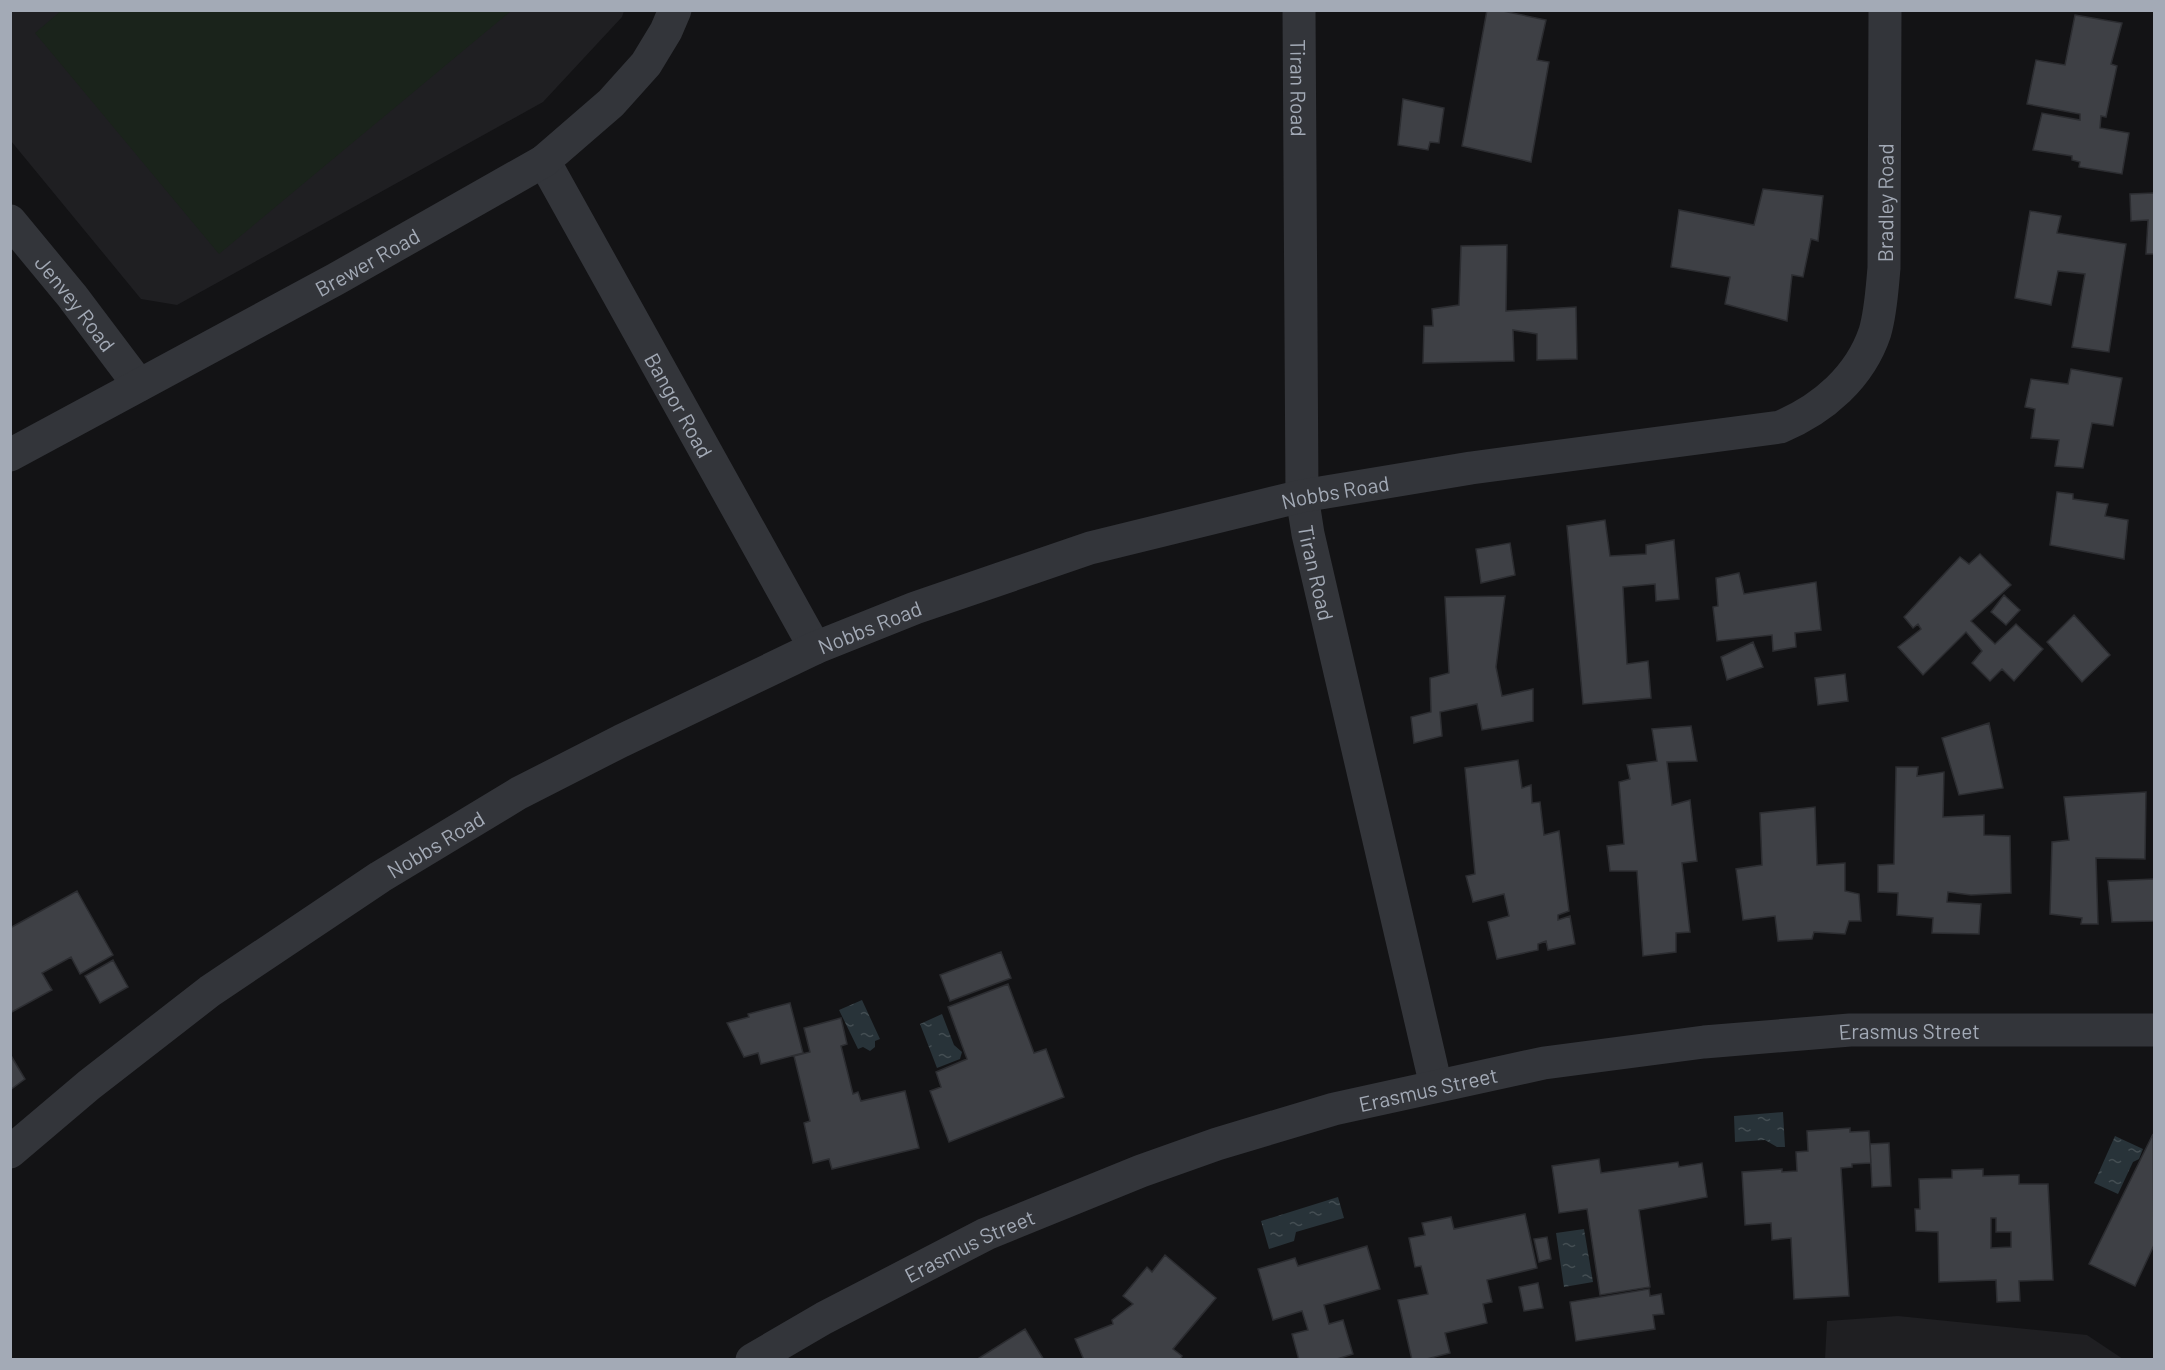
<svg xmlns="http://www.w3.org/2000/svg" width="2165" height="1370" font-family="Barlow,sans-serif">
	<defs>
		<pattern id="water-ripples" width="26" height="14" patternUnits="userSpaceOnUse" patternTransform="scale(1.5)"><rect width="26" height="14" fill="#283339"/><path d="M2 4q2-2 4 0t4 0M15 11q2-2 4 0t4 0" fill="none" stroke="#444e53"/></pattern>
	</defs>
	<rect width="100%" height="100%" fill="#131315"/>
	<!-- built -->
	<path fill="#1f1f22" d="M10,11H624L622,17L543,102L177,305L141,299L11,141Z
		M1898,1316L2087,1335L2123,1359H1825L1827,1321Z"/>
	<!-- grass -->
	<path fill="#1a231b" d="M62,10H511V11L219,254L35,33Z"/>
	<!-- water -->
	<path fill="url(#water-ripples)" d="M862,1000L880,1039L875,1041V1047L870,1051L863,1047L858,1049L839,1010Z
		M942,1014L954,1045L962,1052L960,1059L937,1068L920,1024Z
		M1783,1112L1785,1147H1777L1765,1140L1735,1142L1734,1116Z
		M2115,1136L2143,1149L2139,1159L2133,1162L2118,1194L2094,1183Z
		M1338,1197L1344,1218L1296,1232L1294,1241L1269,1249L1261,1221Z
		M1584,1229L1593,1282L1564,1287L1556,1233Z"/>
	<!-- building -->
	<path fill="#3e4045" stroke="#2c2d31" stroke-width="1.5" fill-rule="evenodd" d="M1487,10H1498L1546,20L1537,60L1549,62L1531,162L1462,146Z
		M2075,15L2122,23L2111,64L2117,66L2106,117L2101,116L2100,128L2129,133L2122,174L2079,167L2080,162L2072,160V156L2033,150L2042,113L2080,120V114L2027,104L2036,60L2065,65Z
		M1403,99L1444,108L1439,143L1430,142L1428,150L1398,145Z
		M1763,189L1823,196L1818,241L1811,239L1803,277L1792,275L1787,321L1725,304L1730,277L1671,267L1679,210L1754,225Z
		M2154,193V254H2146L2148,220L2131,221L2130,194Z
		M2030,211L2061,216L2057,233L2126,244L2109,352L2072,347L2085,274L2058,271L2051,305L2015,298Z
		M1507,245L1506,311L1576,307L1577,359L1537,360V334L1513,330L1514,361L1423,363L1424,326H1433L1432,309L1459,305L1461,246Z
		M2071,369L2122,378L2113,426L2092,423L2083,468L2055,466L2059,440L2031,438L2035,409L2025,407L2031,379L2068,384Z
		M2057,492L2073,494V499L2108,504L2105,516L2128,520L2124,559L2050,545Z
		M1605,520L1610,556L1646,554V545L1674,540L1679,599L1656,601L1655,584L1623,587L1627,664L1648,661L1651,698L1583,704L1567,526Z
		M1510,543L1515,575L1481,583L1476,549Z
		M1980,554L2011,585L1971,621L1995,644L2016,624L2043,649L2014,681L2002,669L1990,681L1972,663L1982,651L1966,632L1923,675L1898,647L1921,629L1918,624L1913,628L1904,617L1960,557L1969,564Z
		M1739,573L1744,594L1816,582L1821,630L1795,633L1796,647L1773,651L1772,635L1717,641L1713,607L1718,606L1716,578Z
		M2004,595L2020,610L2006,625L1991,612Z
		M1505,596L1496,667L1502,696L1533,689V721L1482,730L1477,704L1440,712L1442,736L1414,743L1411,717L1431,712L1430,678L1449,673L1445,597Z
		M2074,615L2110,655L2082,682L2047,642Z
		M1753,642L1763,667L1727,680L1721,657Z
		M1845,674L1848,701L1818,705L1815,678Z
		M1989,723L2003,788L1959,795L1942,738Z
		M1691,726L1697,761L1667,762L1672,805L1690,800L1697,861L1682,863L1690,932L1676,933V952L1643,956L1637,871H1610L1607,846L1624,844L1619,782L1630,779L1627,765L1657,761L1652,729Z
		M1518,760L1522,788L1531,785L1532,803L1540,802L1544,835L1559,831L1569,911L1558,915V920L1570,916L1575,944L1548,950L1546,941L1538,944V950L1497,959L1488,922L1509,916L1504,894L1473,902L1466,876L1475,874L1465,768Z
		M1896,767H1918L1917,776L1944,772L1943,817L1984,815V835L2010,836L2011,893L1971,895L1948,892L1947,902L1981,904L1979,934L1932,933L1933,918L1897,915L1898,893L1878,892V865L1894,864Z
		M2146,792L2145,859L2096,858L2098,924H2081L2082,918L2050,914L2052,842L2069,840L2064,797Z
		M1815,807L1817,865L1845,863V891L1859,894L1861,921H1849L1845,934L1814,932L1812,939L1778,941L1775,916L1743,920L1736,869L1762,865L1760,813Z
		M2154,879V921L2112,922L2108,881Z
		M77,891L113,955L80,974L71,957L42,973L52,990L10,1013V928Z
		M1001,952L1011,978L950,1001L940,975Z
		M113,960L128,987L100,1003L85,976Z
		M1008,984L1034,1053L1046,1049L1064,1097L949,1142L930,1091L941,1087L936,1072L967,1059L948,1007Z
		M790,1003L803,1053L761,1064L758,1053L744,1057L727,1023L749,1017L748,1014Z
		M841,1018L847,1044L841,1046L853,1094L858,1092L861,1101L905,1091L919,1148L832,1169L829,1159L813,1163L804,1123L810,1121L794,1056L810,1052L804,1028Z
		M10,1054L25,1079L10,1090Z
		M1850,1128V1132L1869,1131L1871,1163L1852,1164V1167L1841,1168L1849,1296L1794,1299L1791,1238L1772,1240L1771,1223L1745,1225L1742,1172L1782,1169V1172L1797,1171L1796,1152L1808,1151L1807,1131Z
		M2153,1134L2154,1245L2135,1286L2089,1264Z
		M1889,1143L1891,1186L1872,1187L1870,1144Z
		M1599,1159L1601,1173L1678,1162L1679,1167L1702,1163L1707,1197L1639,1210L1650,1287L1600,1295L1587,1209L1559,1213L1552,1166Z
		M1983,1169V1176L2019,1175V1184H2048L2053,1280L2019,1281L2020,1301L1997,1302L1996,1280L1939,1282L1938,1232L1916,1231L1915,1209H1920L1919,1179L1952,1178V1170ZM1991,1218H1996V1232H2011V1247L1991,1248Z
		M1525,1214L1537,1268L1487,1280L1492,1302L1483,1304L1487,1323L1445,1333L1450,1353L1423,1360H1412L1398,1300L1428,1294L1421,1266L1415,1267L1409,1238L1425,1235L1422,1223L1451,1217L1454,1229Z
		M1547,1237L1551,1259L1539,1262L1534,1239Z
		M1367,1246L1380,1289L1324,1305L1329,1324L1343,1320L1353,1354L1334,1360H1299L1292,1334L1308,1330L1302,1311L1273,1320L1258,1269L1295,1258L1298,1266Z
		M1165,1255L1216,1298L1173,1349L1182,1356L1180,1360H1084L1075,1339L1113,1324L1112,1320L1133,1304L1123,1296L1147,1267L1152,1272Z
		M1538,1283L1543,1308L1524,1311L1519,1287Z
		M1649,1289L1650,1296L1661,1294L1664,1314L1653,1315L1655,1329L1576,1341L1570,1302Z
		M1025,1329L1044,1360H976Z"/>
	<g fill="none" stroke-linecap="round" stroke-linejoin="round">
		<!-- street -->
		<g stroke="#33353a" stroke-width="33">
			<path id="s1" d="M1299,10L1302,496L1308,534L1436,1086"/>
			<path id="s2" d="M544,161L815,648"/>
			<path id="s3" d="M10,221L72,296L139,385"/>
			<path id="s4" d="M10,455L336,279L544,161L611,103L646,64L666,31L675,10"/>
			<path id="s5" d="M10,1152L89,1085L210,991L380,877L519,793L621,741L815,648L915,608L1090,548L1302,496L1471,468L1780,427C1823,409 1860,377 1875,332C1881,311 1882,289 1884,268L1885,10"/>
			<path id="s6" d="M752,1360L824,1318L986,1234L1141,1171L1217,1144L1334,1109L1544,1063L1704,1042L1850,1030H2154"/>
		</g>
	</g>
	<g text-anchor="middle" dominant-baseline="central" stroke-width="4.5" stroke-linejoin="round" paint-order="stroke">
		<!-- street labels -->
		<g font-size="21" fill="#a3aab6" stroke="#0e0e10">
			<text stroke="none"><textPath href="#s1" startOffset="78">Tiran Road</textPath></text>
			<text stroke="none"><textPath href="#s5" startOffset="2216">Bradley Road</textPath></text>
			<text stroke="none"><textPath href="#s4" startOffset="406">Brewer Road</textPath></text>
			<text stroke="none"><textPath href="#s3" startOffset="105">Jenvey Road</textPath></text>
			<text stroke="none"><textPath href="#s2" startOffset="279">Bangor Road</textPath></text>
			<text stroke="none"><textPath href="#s5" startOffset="1498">Nobbs Road</textPath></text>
			<text stroke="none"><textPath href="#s1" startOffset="564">Tiran Road</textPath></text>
			<text stroke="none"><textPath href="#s5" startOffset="1012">Nobbs Road</textPath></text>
			<text stroke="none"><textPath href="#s5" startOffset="526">Nobbs Road</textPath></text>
			<text stroke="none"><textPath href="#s6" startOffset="1218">Erasmus Street</textPath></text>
			<text stroke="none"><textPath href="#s6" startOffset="732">Erasmus Street</textPath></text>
			<text stroke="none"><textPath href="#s6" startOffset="246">Erasmus Street</textPath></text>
		</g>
	</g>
	<!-- border -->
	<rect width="2165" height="1370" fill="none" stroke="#a3aab6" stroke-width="24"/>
</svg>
